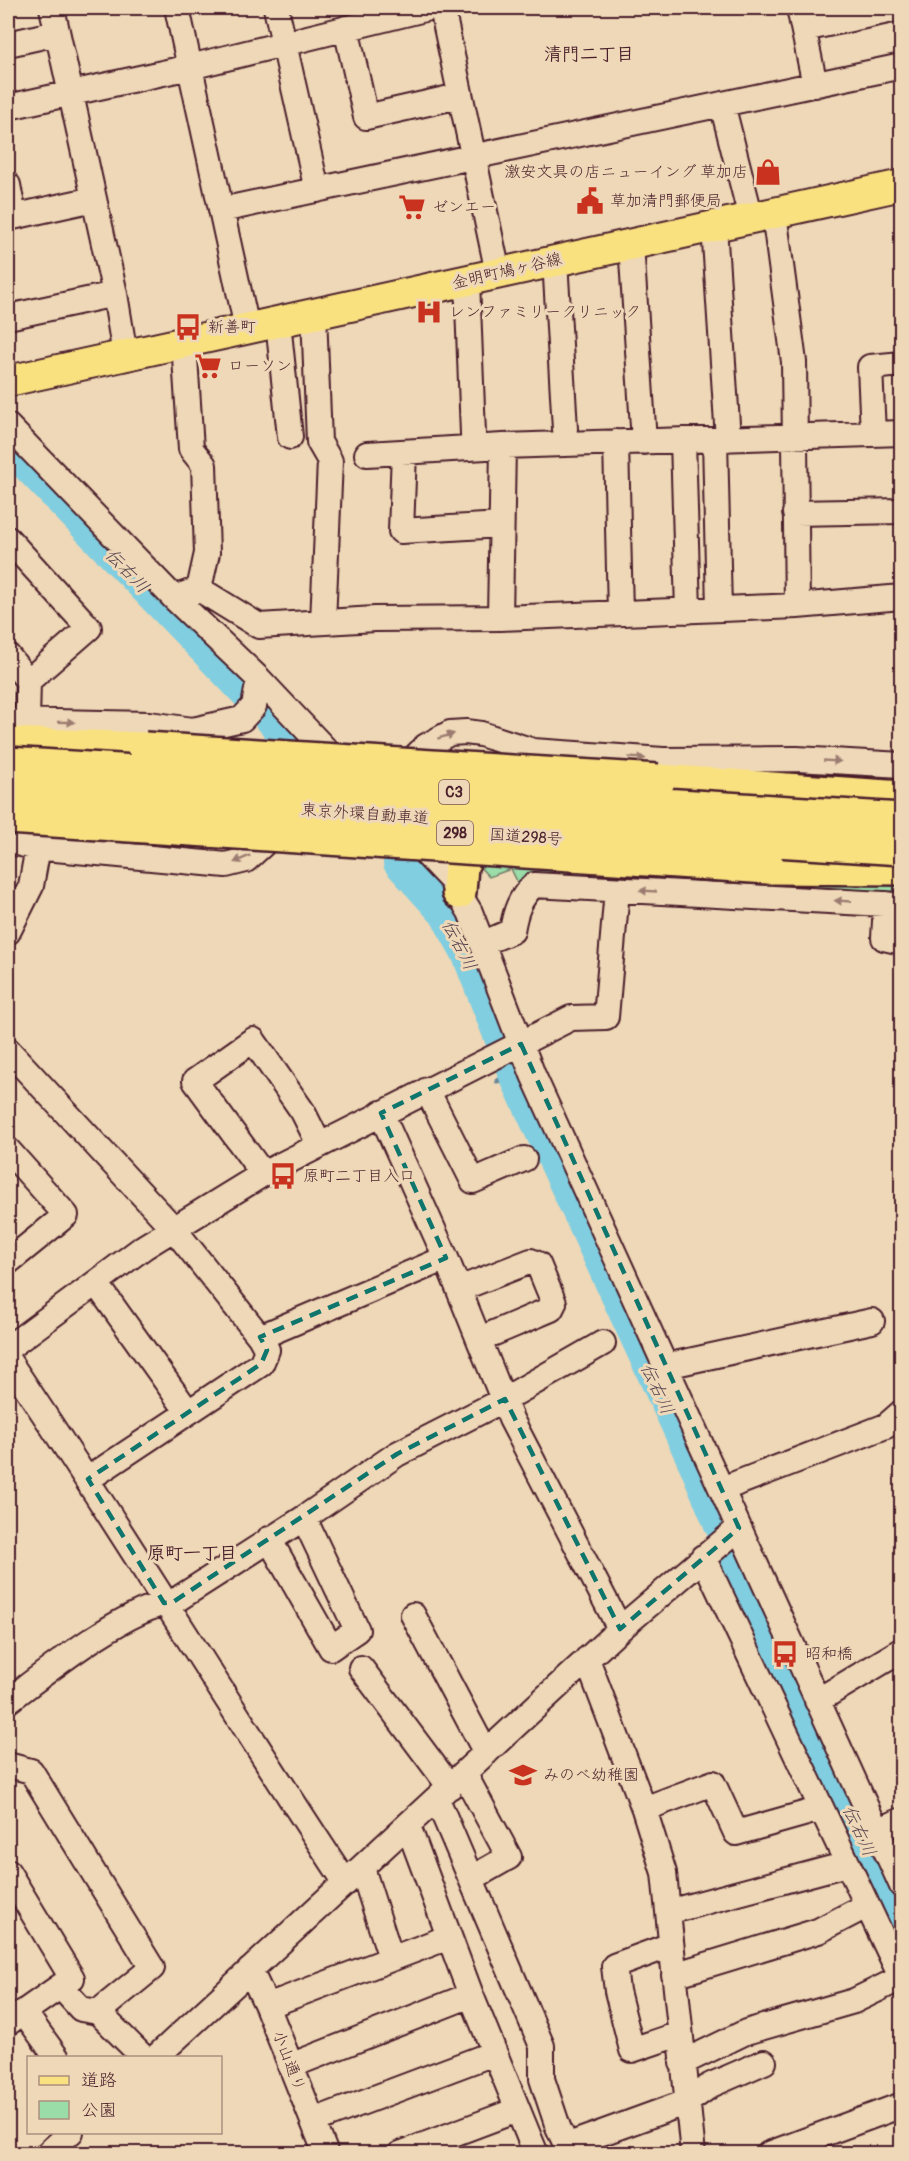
<svg xmlns="http://www.w3.org/2000/svg" width="909" height="2161" font-family="Pangolin,'Klee One',sans-serif">
	<rect width="100%" height="100%" fill="#eed8b7"/>
	<filter id="ink" filterUnits="userSpaceOnUse"><feTurbulence type="fractalNoise" baseFrequency=".0167" numOctaves="2"/><feDisplacementMap in="SourceGraphic" scale="12" xChannelSelector="R" yChannelSelector="G"/><feConvolveMatrix kernelMatrix="1 2 1 2 8 2 1 2 1" color-interpolation-filters="sRGB"/></filter>
	<g filter="url(#ink)">
		<!-- green -->
		<path fill="#9adda8" stroke="#727e6a" stroke-width="1.5" d="M476,863L901,885V898L536,877L518,883L511,869L489,877Z"/>
		<g fill="none" stroke-linecap="round" stroke-linejoin="round">
			<!-- stream -->
			<path stroke="#6b8898" stroke-width="5" d="M497,1081L514,1076
				M901,1434H902"/>
			<!-- river -->
			<path stroke="#81cee0" stroke-width="30" d="M8,447L247,695
				M262,711L307,761
				M398,863L444,914L466,953L514,1076L694,1465L743,1582L902,1925"/>
			<defs>
				<path id="minor" d="M52,8L115,294L125,355
					M177,8L247,328
					M276,8L317,190
					M442,8L498,273
					M799,8L815,85
					M346,28L366,117L459,96
					M804,29L902,8
					M8,44L57,33
					M722,104L751,218
					M8,107L190,67L429,8
					M8,185L14,216
					M221,210L902,66
					M774,213L794,362L797,606
					M8,218L94,199
					M714,226L728,439
					M631,244L644,442
					M555,260L565,429
					M467,280L473,434
					M314,313L319,442L330,461L323,622
					M8,317L115,294
					M278,322L290,437
					M184,342L191,449L204,465L207,553L199,589
					M8,426L174,598L259,679L342,767
					M873,434L870,367L902,364
					M683,440L688,611
					M715,440L719,609
					M616,442L620,613
					M404,452L401,531L501,525
					M367,454L503,446L902,433
					M795,513L902,511
					M8,539L89,628L28,681
					M174,598L199,589L259,626L375,619L500,618L797,606L902,597
					M500,618L503,446
					M8,656L28,681L27,721
					M8,721L149,724L193,730L217,761
					M193,730L242,719L254,706L259,679
					M408,776L416,756L426,746L450,733L466,732L481,734L533,751L663,760L797,759L902,765
					M410,837L450,879L470,912L533,1075L902,1886
					M8,841L34,847L226,865L246,860L281,828
					M886,904L884,938L902,942
					M8,932L31,886L38,847
					M484,943L512,931C515,912 520,897 534,885L902,905
					M8,1050L174,1229L260,1337L446,1258
					M427,1090L473,1181L524,1159
					M381,1113L446,1258L511,1419L620,1629
					M8,1150L66,1215L8,1262
					M263,1174L195,1081L253,1040L303,1112L319,1144
					M96,1283L188,1412
					M459,1289L531,1261L538,1264L554,1303L551,1309L480,1339
					M8,1348L144,1247L263,1174L571,1018L606,1017L617,890
					M8,1360C124,1532 231,1710 346,1883
					M666,1366L872,1321
					M88,1479L261,1364L267,1350L260,1337
					M722,1489L886,1426L902,1412
					M269,1539L331,1648L357,1630L304,1518
					M703,1557L902,1979
					M413,1615L486,1753
					M587,1659L644,1809L664,1873L693,2154
					M361,1668L450,1787
					M8,1701C45,1673 128,1606 173,1602L304,1518L397,1454L505,1399L603,1343
					M817,1701L902,1650
					M8,1765L31,1771L152,1968L98,2012
					M464,1773L509,1857L472,1878
					M437,1799L542,2046V2079L558,2127L570,2154
					M644,1809L713,1783L736,1833L821,1809
					M408,1826L471,1995L536,2154
					M876,1831L902,1820
					M362,1868L391,1958
					M8,1872L72,1978L8,2023
					M668,1912L847,1864
					M671,1945L614,1966L617,1991L632,2050L679,2034
					M250,1970L267,2006L326,2154
					M674,1975L818,1931L866,1906
					M61,1987L81,2009L98,2012L144,2058
					M267,2006L449,1937
					M24,2012L57,2058
					M155,2058L620,1629L739,1528
					M682,2063L746,2032L854,2001L901,1978
					M290,2066L471,1995
					M313,2121L494,2053
					M566,2146L687,2102L711,2085L764,2062
					M47,2154L71,2132
					M400,2154L517,2110
					M769,2154L902,2105"/>
				<path id="major" d="M8,381L902,185"/>
				<path id="highway" d="M8,744L145,749
					M658,781L902,798
					M768,867L902,868
					M459,892L461,866L476,834"/>
			</defs>
			<!-- minor casing -->
			<use href="#minor" stroke="#4a1f2b" stroke-width="28"/>
			<!-- major casing -->
			<use href="#major" stroke="#4a1f2b" stroke-width="34"/>
			<!-- highway casing -->
			<use href="#highway" stroke="#4a1f2b" stroke-width="38"/>
			<!-- minor -->
			<use href="#minor" stroke="#eed8b7" stroke-width="24"/>
			<!-- major -->
			<use href="#major" stroke="#fae180" stroke-width="30"/>
			<!-- highway -->
			<use href="#highway" stroke="#fae180" stroke-width="33"/>
			<defs>
				<path id="highway-bridge" d="M145,749L658,781
					M8,764L902,820
					M8,792L902,848
					M8,817L768,867"/>
			</defs>
			<!-- highway-bridge casing -->
			<use href="#highway-bridge" stroke="#4a1f2b" stroke-width="38" stroke-linecap="butt"/>
			<!-- highway-bridge -->
			<use href="#highway-bridge" stroke="#fae180" stroke-width="33"/>
		</g>
		<!-- one-way arrows -->
		<defs><path id="oneway-solid" d="M-6-.8H1V-3.2L6.5 0L1 3.2V.8H-6Z" transform="scale(1.5)"/></defs>
		<g fill="#9c7c71">
			<use href="#oneway-solid" transform="translate(66 722) rotate(1)"/>
			<use href="#oneway-solid" transform="translate(446 736) rotate(-17)"/>
			<use href="#oneway-solid" transform="translate(637 758) rotate(4)"/>
			<use href="#oneway-solid" transform="translate(832 761) rotate(3)"/>
			<use href="#oneway-solid" transform="translate(242 859) rotate(156)"/>
			<use href="#oneway-solid" transform="translate(648 891) rotate(-177)"/>
			<use href="#oneway-solid" transform="translate(843 901) rotate(-177)"/>
		</g>
	</g>
	<!-- marked area -->
	<path fill="none" stroke="#0f766e" stroke-width="4.5" stroke-dasharray="12 8" stroke-linejoin="round" d="M521,1044L739,1528L620,1629L505,1399L397,1454L173,1602L164,1603L88,1479L261,1364L267,1350L260,1337L446,1258L381,1113Z"/>
	<!-- icons -->
	<defs>
		<symbol id="shop-bare" viewBox="-9 -9 18 18"><path d="M-5-2.5h2.3a2.7 3.5 0 0 1 5.4 0H5L5.5 6h-11ZM-1.5-2.5h3a1.5 2.3 0 0 0-3 0Z" fill="#c8321e" stroke="#eed8b7" stroke-width="2.5" paint-order="stroke"/></symbol>
		<symbol id="civic-bare" viewBox="-9 -9 18 18"><path d="M-.6-6.5H3V-4.5H.6V-3L4-1V1h2V6H-6V1h2V-1L-.6-3ZM-1.2 2.5V6h2.4V2.5Z" fill="#c8321e" stroke="#eed8b7" stroke-width="2.5" paint-order="stroke"/></symbol>
		<symbol id="supermarket-bare" viewBox="-9 -9 18 18"><path d="M-6-5.5h2.5l.6 2H6L4.5 2H-2.5L-4.4-4H-6ZM-1.5 3.2a1.3 1.3 0 1 0 .1 0ZM3 3.2a1.3 1.3 0 1 0 .1 0Z" fill="#c8321e" stroke="#eed8b7" stroke-width="2.5" paint-order="stroke"/></symbol>
		<symbol id="hospital-bare" viewBox="-9 -9 18 18"><path d="M-5-5h3v3.5h4V-5h3V5h-3V1.5h-4V5h-3Z" fill="#c8321e" stroke="#eed8b7" stroke-width="2.5" paint-order="stroke"/></symbol>
		<symbol id="bus-bare" viewBox="-9 -9 18 18"><path d="M-5-6H5V4H4V6H2V4H-2V6H-4V4H-5ZM-3.5-4V0h7V-4ZM-3.5 1.2v1.5H-2V1.2ZM2 1.2v1.5H3.5V1.2Z" fill="#c8321e" stroke="#eed8b7" stroke-width="2.5" paint-order="stroke"/></symbol>
		<symbol id="school-bare" viewBox="-9 -9 18 18"><path d="M0-5L7-2L0 1L-7-2ZM-4 1L0 2.5L4 1V4Q0 6-4 4Z" fill="#c8321e" stroke="#eed8b7" stroke-width="2.5" paint-order="stroke"/></symbol>
	</defs>
	<g fill-rule="evenodd">
		<use href="#shop-bare" x="749" y="153" width="38" height="38"/>
		<use href="#civic-bare" x="571" y="182" width="38" height="38"/>
		<use href="#supermarket-bare" x="393" y="188" width="38" height="38"/>
		<use href="#hospital-bare" x="410" y="293" width="38" height="38"/>
		<use href="#bus-bare" x="169" y="308" width="38" height="38"/>
		<use href="#supermarket-bare" x="189" y="347" width="38" height="38"/>
		<use href="#bus-bare" x="264" y="1157" width="38" height="38"/>
		<use href="#bus-bare" x="766" y="1635" width="38" height="38"/>
		<use href="#school-bare" x="504" y="1756" width="38" height="38"/>
	</g>
	<g text-anchor="middle" dominant-baseline="central" stroke-width="6" stroke-linejoin="round" paint-order="stroke">
		<!-- shield labels -->
		<g fill="#eed8b7" stroke="#7b5655" stroke-width="1.5">
			<rect x="439" y="780" width="30" height="24" rx="4.5"/>
			<rect x="437" y="821" width="36" height="24" rx="4.5"/>
		</g>
		<g font-size="15" font-weight="bold" fill="#4a1f2b">
			<text x="454" y="792">C3</text>
			<text x="455" y="833">298</text>
		</g>
		<!-- poi labels -->
		<g font-size="16" fill="#4a1f2b" stroke="#eed8b7" text-anchor="start">
			<text x="748" y="172" text-anchor="end">激安文具の店ニューイング 草加店</text>
			<text x="610" y="201">草加清門郵便局</text>
			<text x="432" y="207">ゼンエー</text>
			<text x="449" y="312">レンファミリークリニック</text>
			<text x="208" y="327">新善町</text>
			<text x="228" y="366">ローソン</text>
			<text x="303" y="1176">原町二丁目入口</text>
			<text x="805" y="1654">昭和橋</text>
			<text x="543" y="1775">みのべ幼稚園</text>
		</g>
		<!-- street labels -->
		<g font-size="16" fill="#4a1f2b" stroke="#eed8b7">
			<text transform="translate(507 271) rotate(-13)">金明町鳩ヶ谷線</text>
			<text transform="translate(365 814) rotate(4)">東京外環自動車道</text>
			<text transform="translate(526 837) rotate(4)">国道298号</text>
			<text transform="translate(289 2061) rotate(69)">小山通り</text>
		</g>
		<!-- neighbourhood labels -->
		<g font-size="18" font-weight="bold" fill="#4a1f2b" stroke="#eed8b7">
			<text x="589" y="54">清門二丁目</text>
			<text x="192" y="1553">原町一丁目</text>
		</g>
		<!-- water labels -->
		<g font-size="18" font-style="italic" fill="#55424f" stroke="#eed8b7">
			<text transform="translate(127 571) rotate(46)">伝右川</text>
			<text transform="translate(459 945) rotate(63)">伝右川</text>
			<text transform="translate(657 1389) rotate(65)">伝右川</text>
			<text transform="translate(859 1831) rotate(65)">伝右川</text>
		</g>
	</g>
	<!-- margin -->
	<rect width="909" height="2161" fill="none" stroke="#eed8b7" stroke-width="30"/>
	<rect x="15" y="15" width="879" height="2131" fill="none" stroke="#4a1f2b" stroke-width="2" filter="url(#ink)"/>
	<!-- legend -->
	<rect x="27" y="2056" width="195" height="78" fill="#eed8b7" stroke="#ac8e7f" stroke-width="1.5"/>
	<rect x="39" y="2076" width="30" height="9" fill="#fae180" stroke="#ac8e7f" stroke-width="1.5"/>
	<text x="81" y="2086" font-size="18" fill="#4a1f2b">道路</text>
	<rect x="39" y="2101" width="30" height="18" fill="#9adda8" stroke="#ac8e7f" stroke-width="1.5"/>
	<text x="81" y="2116" font-size="18" fill="#4a1f2b">公園</text>
</svg>
